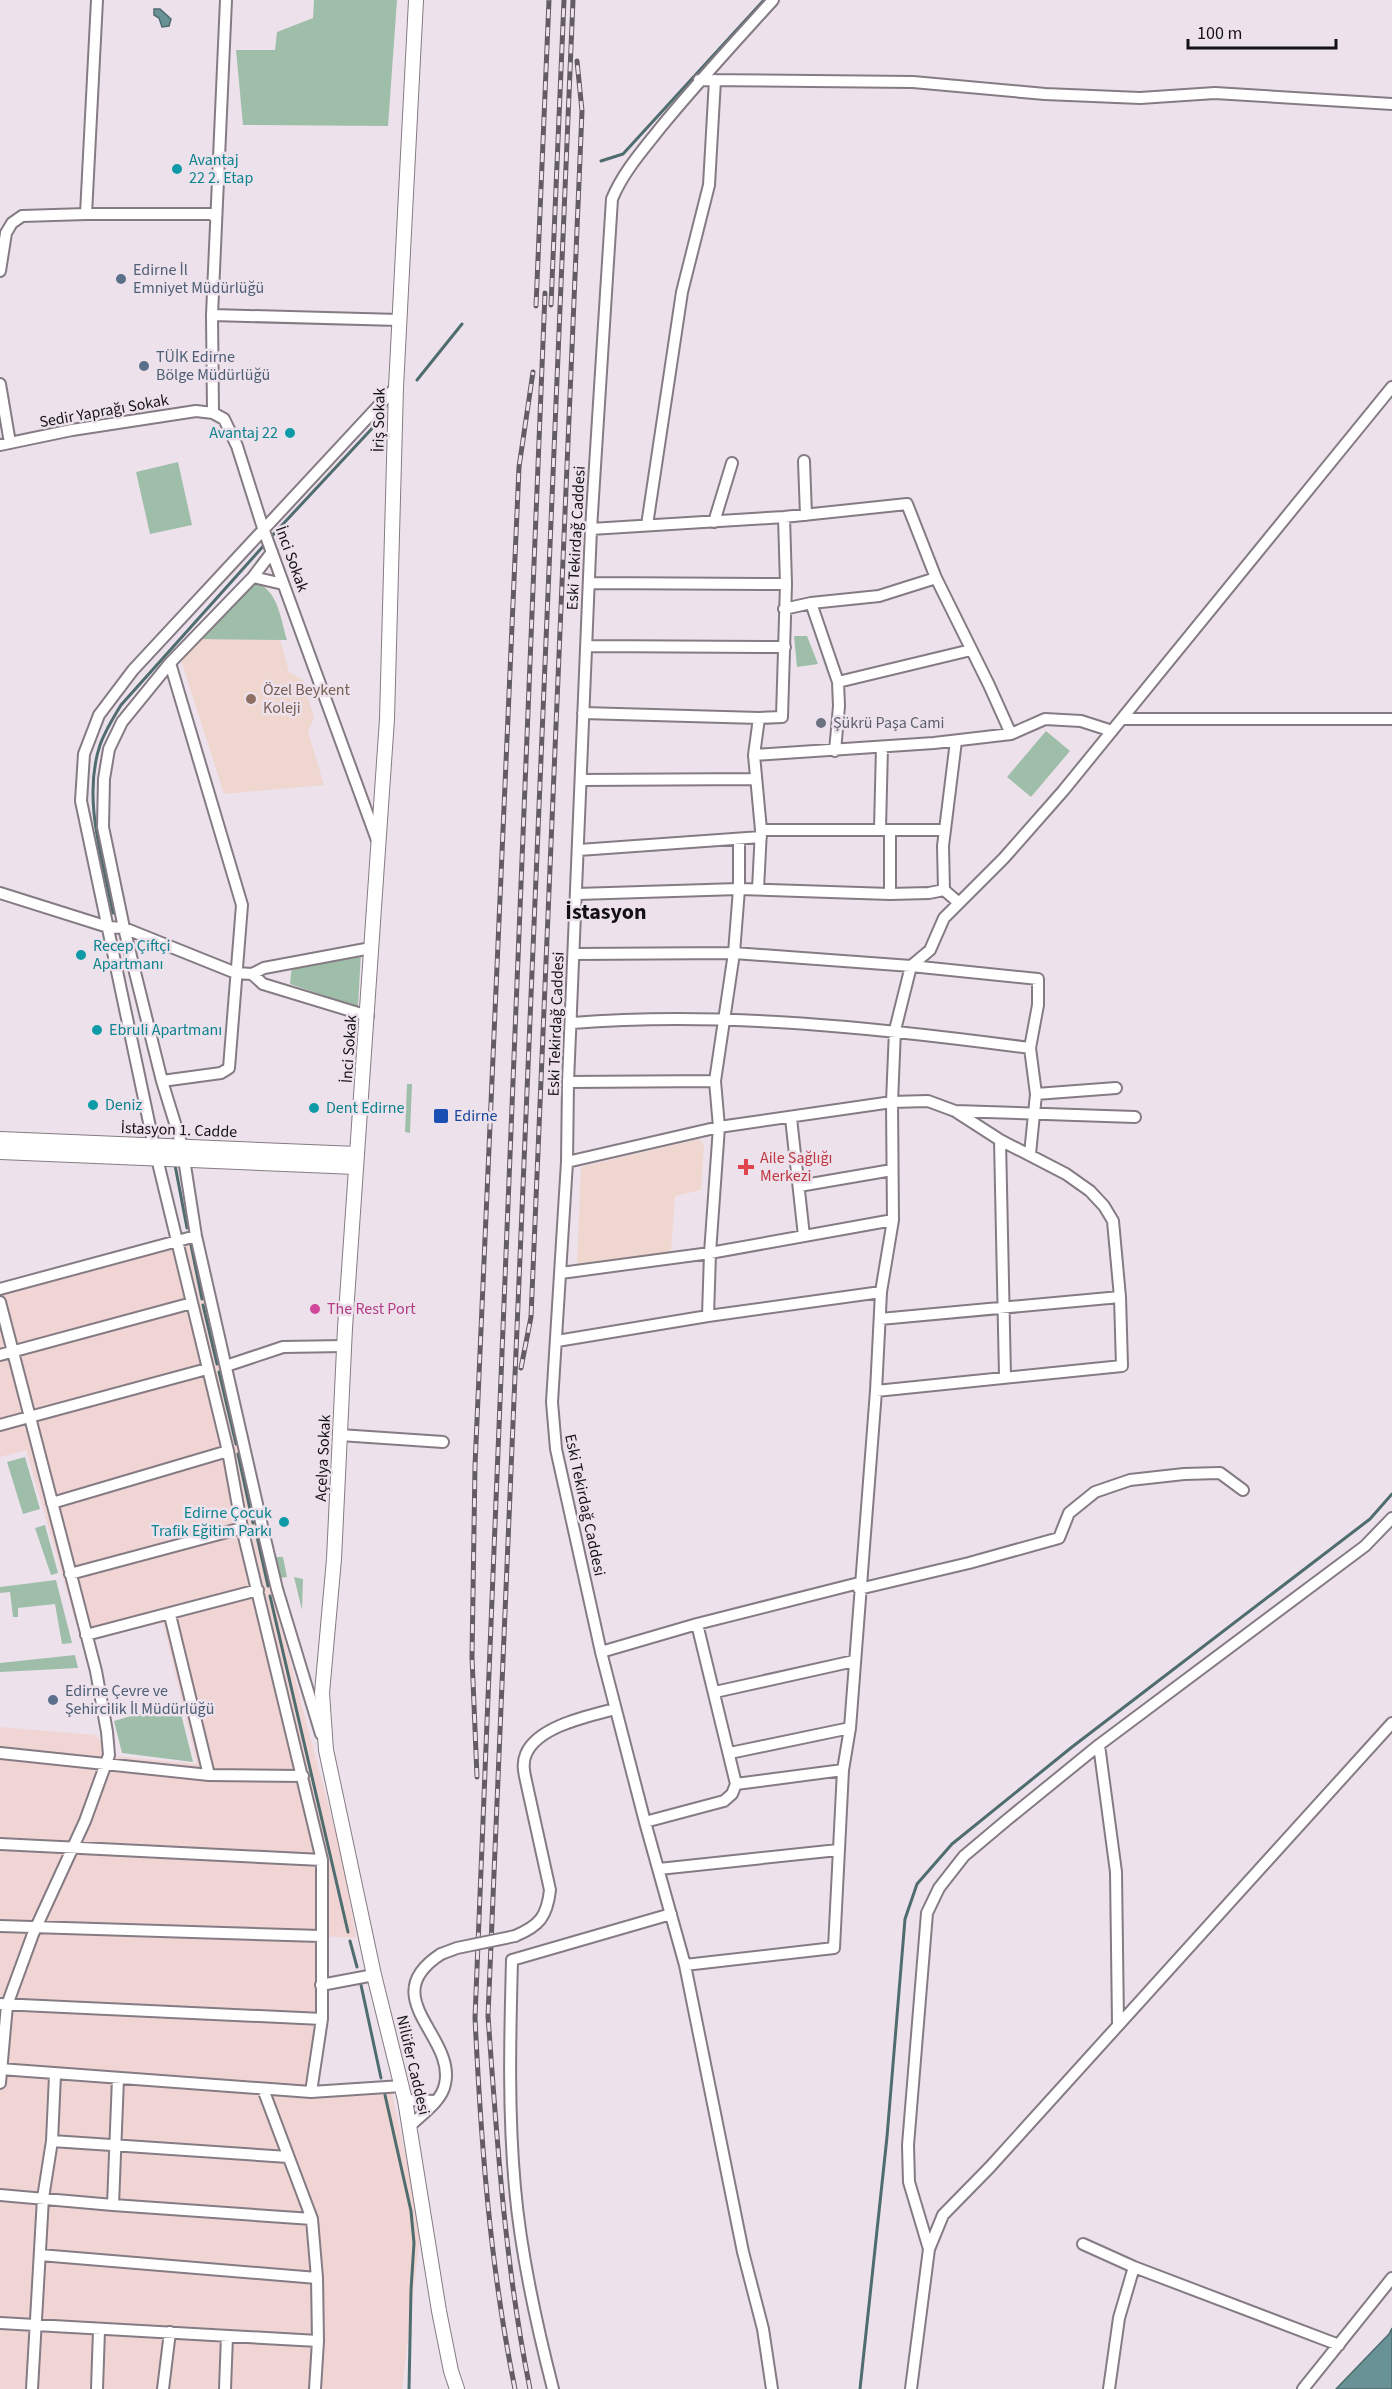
<svg xmlns="http://www.w3.org/2000/svg" width="1392" height="2389" font-family="'Source Sans 3',sans-serif">
	<rect width="100%" height="100%" fill="#ede2ec"/>
	<!-- industrial -->
	<path fill="#f0d5d4" d="M196,1236L262,1526L273,1595L343,1861L356,1938L321,1936L322,2019L312,2092L392,2093L421,2227L402,2389H0V1727L95,1735L116,1756L197,1764L163,1623L81,1640L26,1450L0,1457V1289Z"/>
	<!-- education -->
	<path fill="#efd6cf" d="M195,639H280L289,672L303,680L314,718L308,732L324,785L224,794L182,663L183,652Z
		M699,1139L704,1144L701,1190L675,1196L671,1252L577,1267L581,1167Z"/>
	<!-- green -->
	<path fill="#9fbeaa" d="M314,0H397L388,126L243,125L236,50H275L277,32L313,18Z
		M178,462L192,525L150,534L136,472Z
		M257,584C278,589 281,621 287,640L195,639L251,585Z
		M794,636H807L818,664L797,667Z
		M1046,731L1070,751L1031,797L1007,777Z
		M361,953L358,1007L290,984L292,964Z
		M407,1084H412L410,1133L405,1132Z
		M25,1457L40,1509L23,1514L7,1462Z
		M45,1525L58,1573L51,1575L35,1528Z
		M276,1557H283L287,1577L280,1578Z
		M294,1577L303,1579L302,1610Z
		M56,1580L72,1643L62,1644L55,1604L18,1608V1617H13L10,1592L0,1593V1587Z
		M75,1655L78,1668L0,1672V1663Z
		M178,1702L193,1762L122,1753L114,1721Z"/>
	<!-- water -->
	<path fill="#689296" stroke="#4f6c6f" stroke-width="1.5" d="M154,9H160L171,19L169,26L162,27L159,18L154,15Z
		M1392,2328V2389H1336L1389,2334Z"/>
	<g fill="none" stroke-linecap="round" stroke-linejoin="round">
		<!-- stream -->
		<path stroke="#4f6c6f" stroke-width="3" d="M601,161L623,154L764,0
			M417,380L462,324
			M270,538L379,421
			M113,913C103,860 82,799 100,745C105,731 113,718 121,705L266,543
			M175,1165L187,1228
			M191,1245L202,1299
			M203,1305L217,1364
			M219,1372L236,1444
			M238,1454L253,1523
			M256,1532L268,1586
			M270,1596L348,1932
			M350,1941L357,1967
			M361,1985L381,2078
			M385,2095L411,2211L414,2243L411,2290L409,2389
			M860,2389L887,2137L905,1919L917,1884L952,1844L1072,1747L1370,1519L1392,1494"/>
		<defs>
			<path id="minor" d="M699,80L913,82L1045,94L1140,98L1215,93L1392,104
				M86,214L97,0
				M0,271L6,233L12,223L22,216L86,214H210L215,216
				M212,315L399,320
				M0,384L10,443
				M213,413L212,315L226,0
				M0,445L72,430L196,411L213,413L224,419L237,446L263,528L377,840
				M804,461L806,515
				M714,522L732,463
				M647,525L682,292L709,185L715,80
				M591,529L784,517L907,504L936,578L989,685L1011,734
				M272,552L253,577L170,663L122,722L109,749L104,779L103,827L124,928L162,1081L182,1146L196,1236L262,1526L277,1589L321,1734
				M253,577L283,584
				M590,583L786,584
				M811,603L838,682L839,706L835,751
				M784,609L811,603L879,596L936,578
				M586,646L785,647
				M838,682L971,650
				M583,713L759,718L782,717L786,584L784,517
				M1122,719H1392
				M754,755L934,743L1011,734L1045,719L1081,721L1112,731
				M581,780L756,779
				M880,829L882,747
				M761,830H945
				M890,832V894
				M579,850L761,837
				M758,889L761,830L754,755L759,718
				M944,890L943,846L956,741
				M0,893L108,927L124,928L236,973L252,974L263,984L368,1016
				M577,894L739,889L890,894L929,893L944,890L958,902
				M574,954L734,953L911,966L1038,979V1005L1030,1048L1036,1094L1030,1154
				M252,974L264,968L371,948
				M572,1023C725,1011 878,1028 1030,1048
				M162,1081L221,1073L229,1068L242,905L170,663
				M568,1082L715,1081
				M1036,1094L1116,1088
				M955,1111L1135,1117
				M791,1118L804,1236
				M1000,1140L1005,1376
				M567,1162L719,1127L892,1102L928,1101L955,1111L1000,1140L1066,1174L1090,1191L1104,1206L1113,1221L1120,1297L1122,1366L876,1391
				M799,1186L892,1170
				M561,1273L710,1253L893,1220
				M0,1289L196,1236
				M0,1302L96,1671L107,1732L109,1755L85,1821L33,1934L7,2005L0,2083
				M708,1316L710,1253L719,1127L715,1081L734,953L739,889V840
				M880,1319L1120,1297
				M557,1341L708,1316L881,1292
				M0,1355L192,1303
				M226,1366L283,1347L344,1346
				M0,1425L207,1369
				M340,1435L443,1442
				M52,1503L228,1451
				M70,1574L242,1528
				M859,1589L969,1563L1059,1538L1069,1513L1095,1492L1130,1480L1184,1474L1220,1473L1243,1490
				M170,1615L209,1775
				M86,1635L258,1590
				M601,1652L697,1624L859,1583
				M715,1692L854,1661
				M1099,1745L1116,1872L1118,2024
				M0,1753L209,1775L303,1776
				M730,1753L850,1728
				M736,1784L843,1770
				M645,1822L724,1801L732,1794L736,1784L697,1624
				M0,1844L322,1860
				M659,1869L838,1850
				M0,1926L321,1936
				M515,1936C539,1926 547,1917 550,1890L526,1781C524,1772 522,1763 526,1754C538,1726 589,1716 615,1709
				M685,1965L834,1948L843,1770L850,1728L876,1391L881,1292L893,1220L892,1102L895,1030L911,966L930,950L944,918L1004,858L1063,791L1392,387
				M321,1985L374,1975
				M0,2004L322,2019
				M0,2069L311,2092L402,2086
				M263,2089L312,2219L317,2278L318,2341L315,2389
				M311,2092L322,2019V1860L242,1528L228,1451L154,1146L81,801L84,754L99,715L133,670L396,387
				M405,2100L436,2101
				M410,2126C422,2114 442,2101 445,2084C456,2036 374,1997 441,1954
				M52,2141L288,2157
				M0,2195L113,2205L312,2219
				M113,2205L118,2078
				M1083,2244L1134,2267L1339,2345
				M929,2249L909,2182L908,2145L927,1913L939,1888L964,1856L1008,1819L1099,1745L1365,1546L1392,1518
				M40,2255L317,2278
				M0,2323L318,2341
				M32,2389L43,2198L52,2141L55,2075
				M97,2389L99,2330
				M163,2389L170,2332
				M225,2389L227,2336
				M553,2389C536,2323 521,2256 515,2188C508,2112 510,2036 512,1960L671,1914
				M772,2389L763,2329L743,2252L685,1965L645,1822L601,1652L556,1449L552,1402L567,1162L568,1082L591,529L612,199C623,172 643,150 661,127C697,83 735,42 773,0
				M911,2389L929,2249L943,2215L990,2167L1392,1723
				M1109,2389L1119,2318L1134,2267
				M1303,2389L1392,2278"/>
			<path id="major" d="M416,0L396,387L387,719L345,1328L334,1559L322,1693L326,1750L374,1975L405,2100L439,2311L451,2371L457,2389
				M0,1139L357,1154
				M0,1152L356,1167"/>
		</defs>
		<!-- minor casing -->
		<use href="#minor" stroke="#857b84" stroke-width="14"/>
		<!-- major casing -->
		<use href="#major" stroke="#857b84" stroke-width="16"/>
		<!-- minor -->
		<use href="#minor" stroke="#fff" stroke-width="10"/>
		<!-- major -->
		<use href="#major" stroke="#fff" stroke-width="14"/>
		<defs>
			<path id="rail" d="M551,305L564,0
				M536,306L549,0
				M521,1368L531,1317L582,111L577,61
				M477,1777L472,1657L475,1466L519,467L533,372
				M515,2389C490,2267 481,2142 475,2018L545,293
				M530,2389C505,2266 497,2141 488,2016L573,0"/>
		</defs>
		<!-- rail casing -->
		<use href="#rail" stroke="#635d63" stroke-width="5"/>
		<!-- rail -->
		<use href="#rail" stroke="#ede2ec" stroke-width="3" stroke-dasharray="9" stroke-linecap="butt"/>
		<defs>
			<path id="minor-bridge" d="M441,1954L457,1948L515,1936"/>
		</defs>
		<!-- minor-bridge casing -->
		<use href="#minor-bridge" stroke="#857b84" stroke-width="14" stroke-linecap="butt"/>
		<!-- minor-bridge -->
		<use href="#minor-bridge" stroke="#fff" stroke-width="10"/>
	</g>
	<!-- markers -->
	<g fill="#0f9aa8" stroke="#ede2ec" stroke-width="2">
		<circle cx="177" cy="169" r="6"/>
		<circle cx="290" cy="433" r="6"/>
		<circle cx="81" cy="955" r="6"/>
		<circle cx="97" cy="1030" r="6"/>
		<circle cx="93" cy="1105" r="6"/>
		<circle cx="314" cy="1108" r="6"/>
		<circle cx="284" cy="1522" r="6"/>
	</g>
	<g fill="#5c6f8a" stroke="#ede2ec" stroke-width="2">
		<circle cx="121" cy="279" r="6"/>
		<circle cx="144" cy="366" r="6"/>
		<circle cx="53" cy="1700" r="6"/>
	</g>
	<circle fill="#8d6e63" stroke="#ede2ec" stroke-width="2" cx="251" cy="699" r="6"/>
	<circle fill="#6b7280" stroke="#ede2ec" stroke-width="2" cx="821" cy="723" r="6"/>
	<rect fill="#1a4fb4" stroke="#ede2ec" stroke-width="2" x="433" y="1108" width="16" height="16" rx="3"/>
	<path fill="#e0444e" stroke="#ede2ec" stroke-width="2" d="M743 1158h6v6h6v6h-6v6h-6v-6h-6v-6h6z"/>
	<circle fill="#d1479c" stroke="#ede2ec" stroke-width="2" cx="315" cy="1309" r="6"/>
	<g text-anchor="middle" dominant-baseline="central" stroke-width="5" stroke-linejoin="round" paint-order="stroke">
		<!-- culture labels -->
		<g font-size="16" fill="#0d838f" stroke="#ede2ec" text-anchor="start">
			<text x="189" y="160">Avantaj<tspan x="189" dy="18">22 2. Etap</tspan></text>
			<text x="278" y="433" text-anchor="end">Avantaj 22</text>
			<text x="93" y="946">Recep Çiftçi<tspan x="93" dy="18">Apartmanı</tspan></text>
			<text x="109" y="1030">Ebruli Apartmanı</text>
			<text x="105" y="1105">Deniz</text>
			<text x="326" y="1108">Dent Edirne</text>
			<text x="272" y="1513" text-anchor="end">Edirne Çocuk<tspan x="272" dy="18">Trafik Eğitim Parkı</tspan></text>
		</g>
		<!-- service labels -->
		<g font-size="16" fill="#4e5e75" stroke="#ede2ec" text-anchor="start">
			<text x="133" y="270">Edirne İl<tspan x="133" dy="18">Emniyet Müdürlüğü</tspan></text>
			<text x="156" y="357">TÜİK Edirne<tspan x="156" dy="18">Bölge Müdürlüğü</tspan></text>
			<text x="65" y="1691">Edirne Çevre ve<tspan x="65" dy="18">Şehircilik İl Müdürlüğü</tspan></text>
		</g>
		<!-- street labels -->
		<g font-size="16" fill="#151215" stroke="#ede2ec">
			<text transform="translate(104 411) rotate(-10)">Sedir Yaprağı Sokak</text>
			<text transform="translate(379 420) rotate(-89)">İriş Sokak</text>
			<text transform="translate(576 538) rotate(-87)">Eski Tekirdağ Caddesi</text>
			<text transform="translate(292 559) rotate(70)">İnci Sokak</text>
			<text transform="translate(556 1024) rotate(-88)">Eski Tekirdağ Caddesi</text>
			<text transform="translate(349 1049) rotate(-86)">İnci Sokak</text>
			<text transform="translate(179 1130) rotate(2)">İstasyon 1. Cadde</text>
			<text transform="translate(323 1458) rotate(-87)">Açelya Sokak</text>
			<text transform="translate(585 1505) rotate(78)">Eski Tekirdağ Caddesi</text>
			<text transform="translate(413 2065) rotate(77)">Nilüfer Caddesi</text>
		</g>
		<!-- education labels -->
		<g font-size="16" fill="#785e54" stroke="#ede2ec" text-anchor="start">
			<text x="263" y="690">Özel Beykent<tspan x="263" dy="18">Koleji</tspan></text>
		</g>
		<!-- worship labels -->
		<g font-size="16" fill="#5b616d" stroke="#ede2ec" text-anchor="start">
			<text x="833" y="723">Şükrü Paşa Cami</text>
		</g>
		<!-- transit labels -->
		<g font-size="16" fill="#164399" stroke="#ede2ec" text-anchor="start">
			<text x="454" y="1116">Edirne</text>
		</g>
		<!-- health labels -->
		<g font-size="16" fill="#be3a42" stroke="#ede2ec" text-anchor="start">
			<text x="760" y="1158">Aile Sağlığı<tspan x="760" dy="18">Merkezi</tspan></text>
		</g>
		<!-- hotel labels -->
		<g font-size="16" fill="#b23c85" stroke="#ede2ec" text-anchor="start">
			<text x="327" y="1309">The Rest Port</text>
		</g>
		<!-- district labels -->
		<g font-size="22" font-weight="bold" fill="#151215" stroke="#ede2ec">
			<text x="606" y="912">İstasyon</text>
		</g>
	</g>
	<!-- scale -->
	<path d="M1188 39v9h148v-9" fill="none" stroke="#151215" stroke-width="3"/>
	<text x="1197" y="39" font-size="18" fill="#151215" stroke="#ede2ec" stroke-width="4.5" paint-order="stroke">100 m</text>
</svg>
